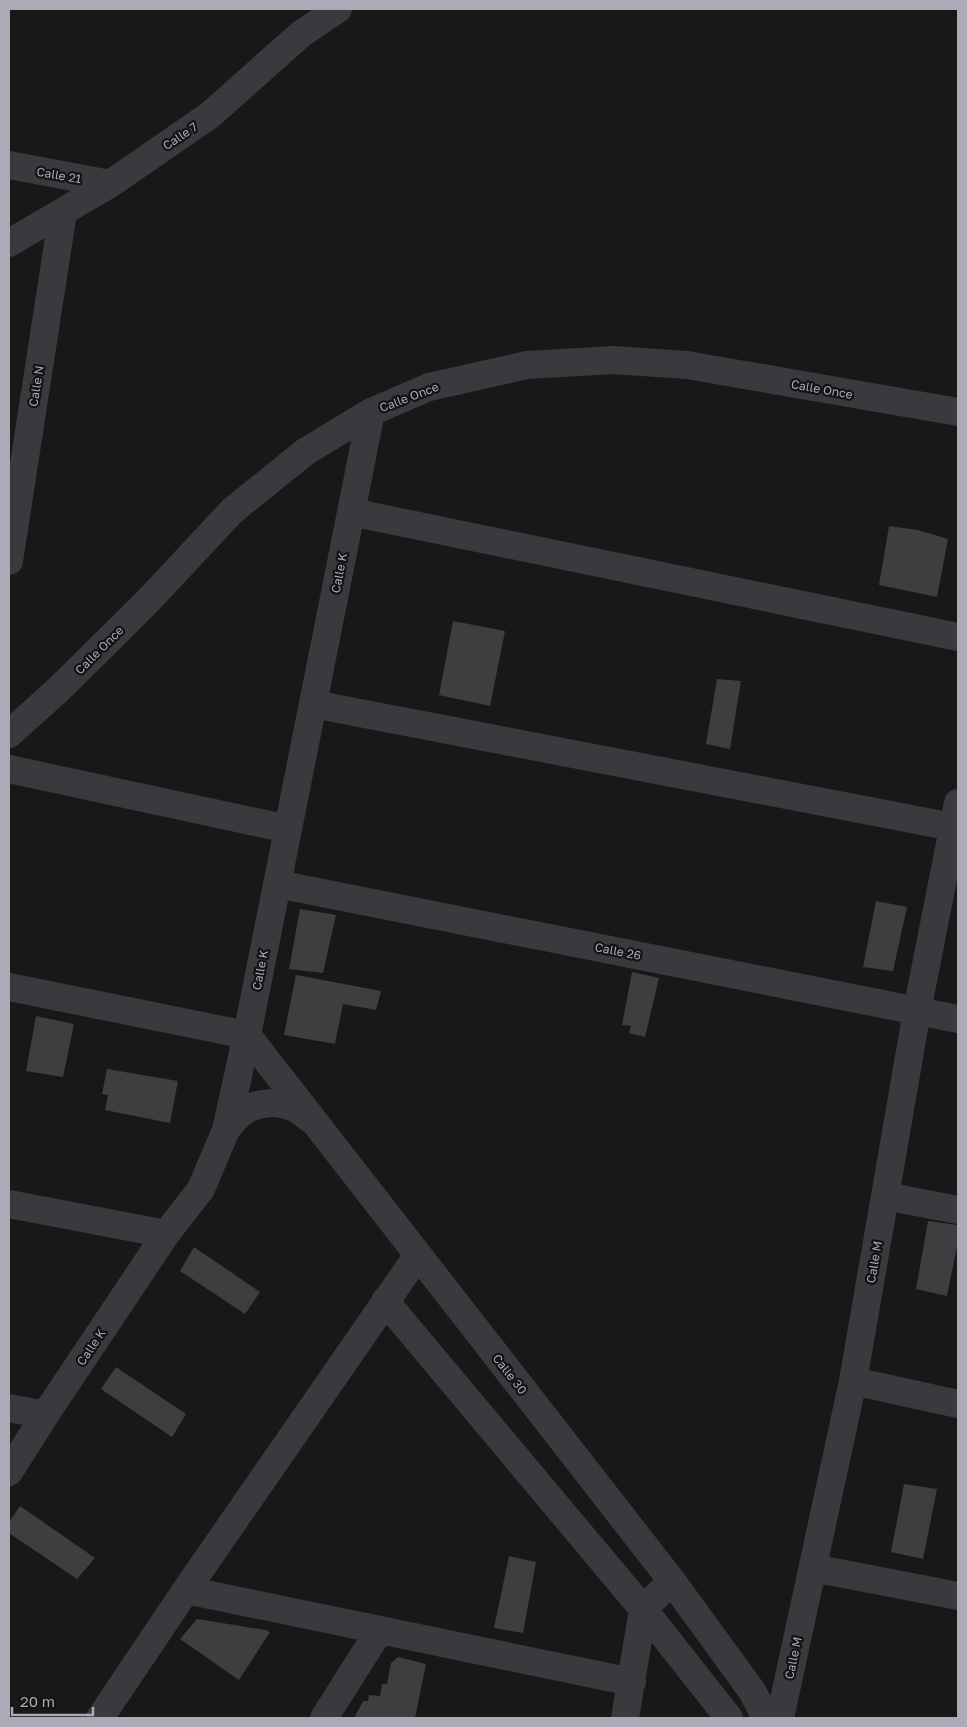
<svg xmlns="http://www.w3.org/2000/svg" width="967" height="1727" font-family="'Golos Text',sans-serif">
	<rect width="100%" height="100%" fill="#181819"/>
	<!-- building -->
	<path fill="#3e3d40" d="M889,526L918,530L948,539L937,597L879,585Z
		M453,621L505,631L490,706L439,695Z
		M717,679L741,681L730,749L706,744Z
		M876,901L907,907L893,971L863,967Z
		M300,909L336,915L323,973L289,969Z
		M632,972L659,978L645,1037L629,1033L631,1026L622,1025Z
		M296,975L381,991L376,1010L343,1004L335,1044L284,1035Z
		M36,1016L74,1024L63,1077L26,1071Z
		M107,1069L178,1081L170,1123L105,1110L108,1095L102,1094Z
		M928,1221L958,1225V1242L947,1296L916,1289Z
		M194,1247L260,1292L245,1314L180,1271Z
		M116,1367L186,1414L172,1437L101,1389Z
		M904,1484L937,1489L923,1559L891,1552Z
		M20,1506L95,1558L77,1579L9,1533V1522Z
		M509,1556L536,1562L523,1633L494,1628Z
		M197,1619L266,1630L270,1632L239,1680L180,1639Z
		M398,1657L426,1664L415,1718H354L363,1701H368L369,1695L380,1696L382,1684H387L391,1663Z"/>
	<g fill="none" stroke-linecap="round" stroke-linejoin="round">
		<!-- minor -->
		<path stroke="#3a393e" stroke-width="28" d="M9,165L110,184
			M9,243L110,184L210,115L301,34L338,9
			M351,512L958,637
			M9,561L63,212
			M313,704L958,828
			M9,734L60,688L147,602L232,511L305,452L371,412L429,387L527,365L613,360L687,365L958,412
			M9,769L288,829
			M277,884L958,1019
			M9,987L247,1035L672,1581L752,1691L766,1718
			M226,1130C230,1125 234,1119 239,1115C254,1101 280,1100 298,1110C302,1112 306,1116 310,1119
			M885,1196L958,1210
			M9,1204L166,1234
			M385,1301L643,1609L729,1718
			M853,1381L958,1404
			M9,1408L45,1415
			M9,1472L45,1415L166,1234L201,1189L226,1130L247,1035L371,412
			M813,1568L958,1596
			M186,1590L632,1682
			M100,1718L186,1590L418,1255
			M324,1718L379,1631
			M625,1718L643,1609L672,1581
			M780,1718L853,1381L917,1011L958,803"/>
	</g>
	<g text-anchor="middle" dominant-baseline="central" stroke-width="4.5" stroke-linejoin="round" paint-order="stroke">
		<!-- street labels -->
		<g font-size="12" fill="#ababb8" stroke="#131314">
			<text transform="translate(180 136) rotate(-34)">Calle 7</text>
			<text transform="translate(59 175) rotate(10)">Calle 21</text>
			<text transform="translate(36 386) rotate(-81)">Calle N</text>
			<text transform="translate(822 389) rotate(10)">Calle Once</text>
			<text transform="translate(409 397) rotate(-21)">Calle Once</text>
			<text transform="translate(339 573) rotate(-79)">Calle K</text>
			<text transform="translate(99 650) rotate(-45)">Calle Once</text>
			<text transform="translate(618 951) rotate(11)">Calle 26</text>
			<text transform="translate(260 970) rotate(-79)">Calle K</text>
			<text transform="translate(874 1262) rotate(-80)">Calle M</text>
			<text transform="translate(91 1347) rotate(-56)">Calle K</text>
			<text transform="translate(510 1374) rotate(52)">Calle 30</text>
			<text transform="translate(793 1658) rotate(-78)">Calle M</text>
		</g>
	</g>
	<!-- border -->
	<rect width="967" height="1727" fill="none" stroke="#ababb8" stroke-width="20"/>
	<!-- scale -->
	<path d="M12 1707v8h81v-8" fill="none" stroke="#ababb8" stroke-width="2.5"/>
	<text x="20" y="1707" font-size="15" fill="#ababb8" stroke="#131314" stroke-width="4" paint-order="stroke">20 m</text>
</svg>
